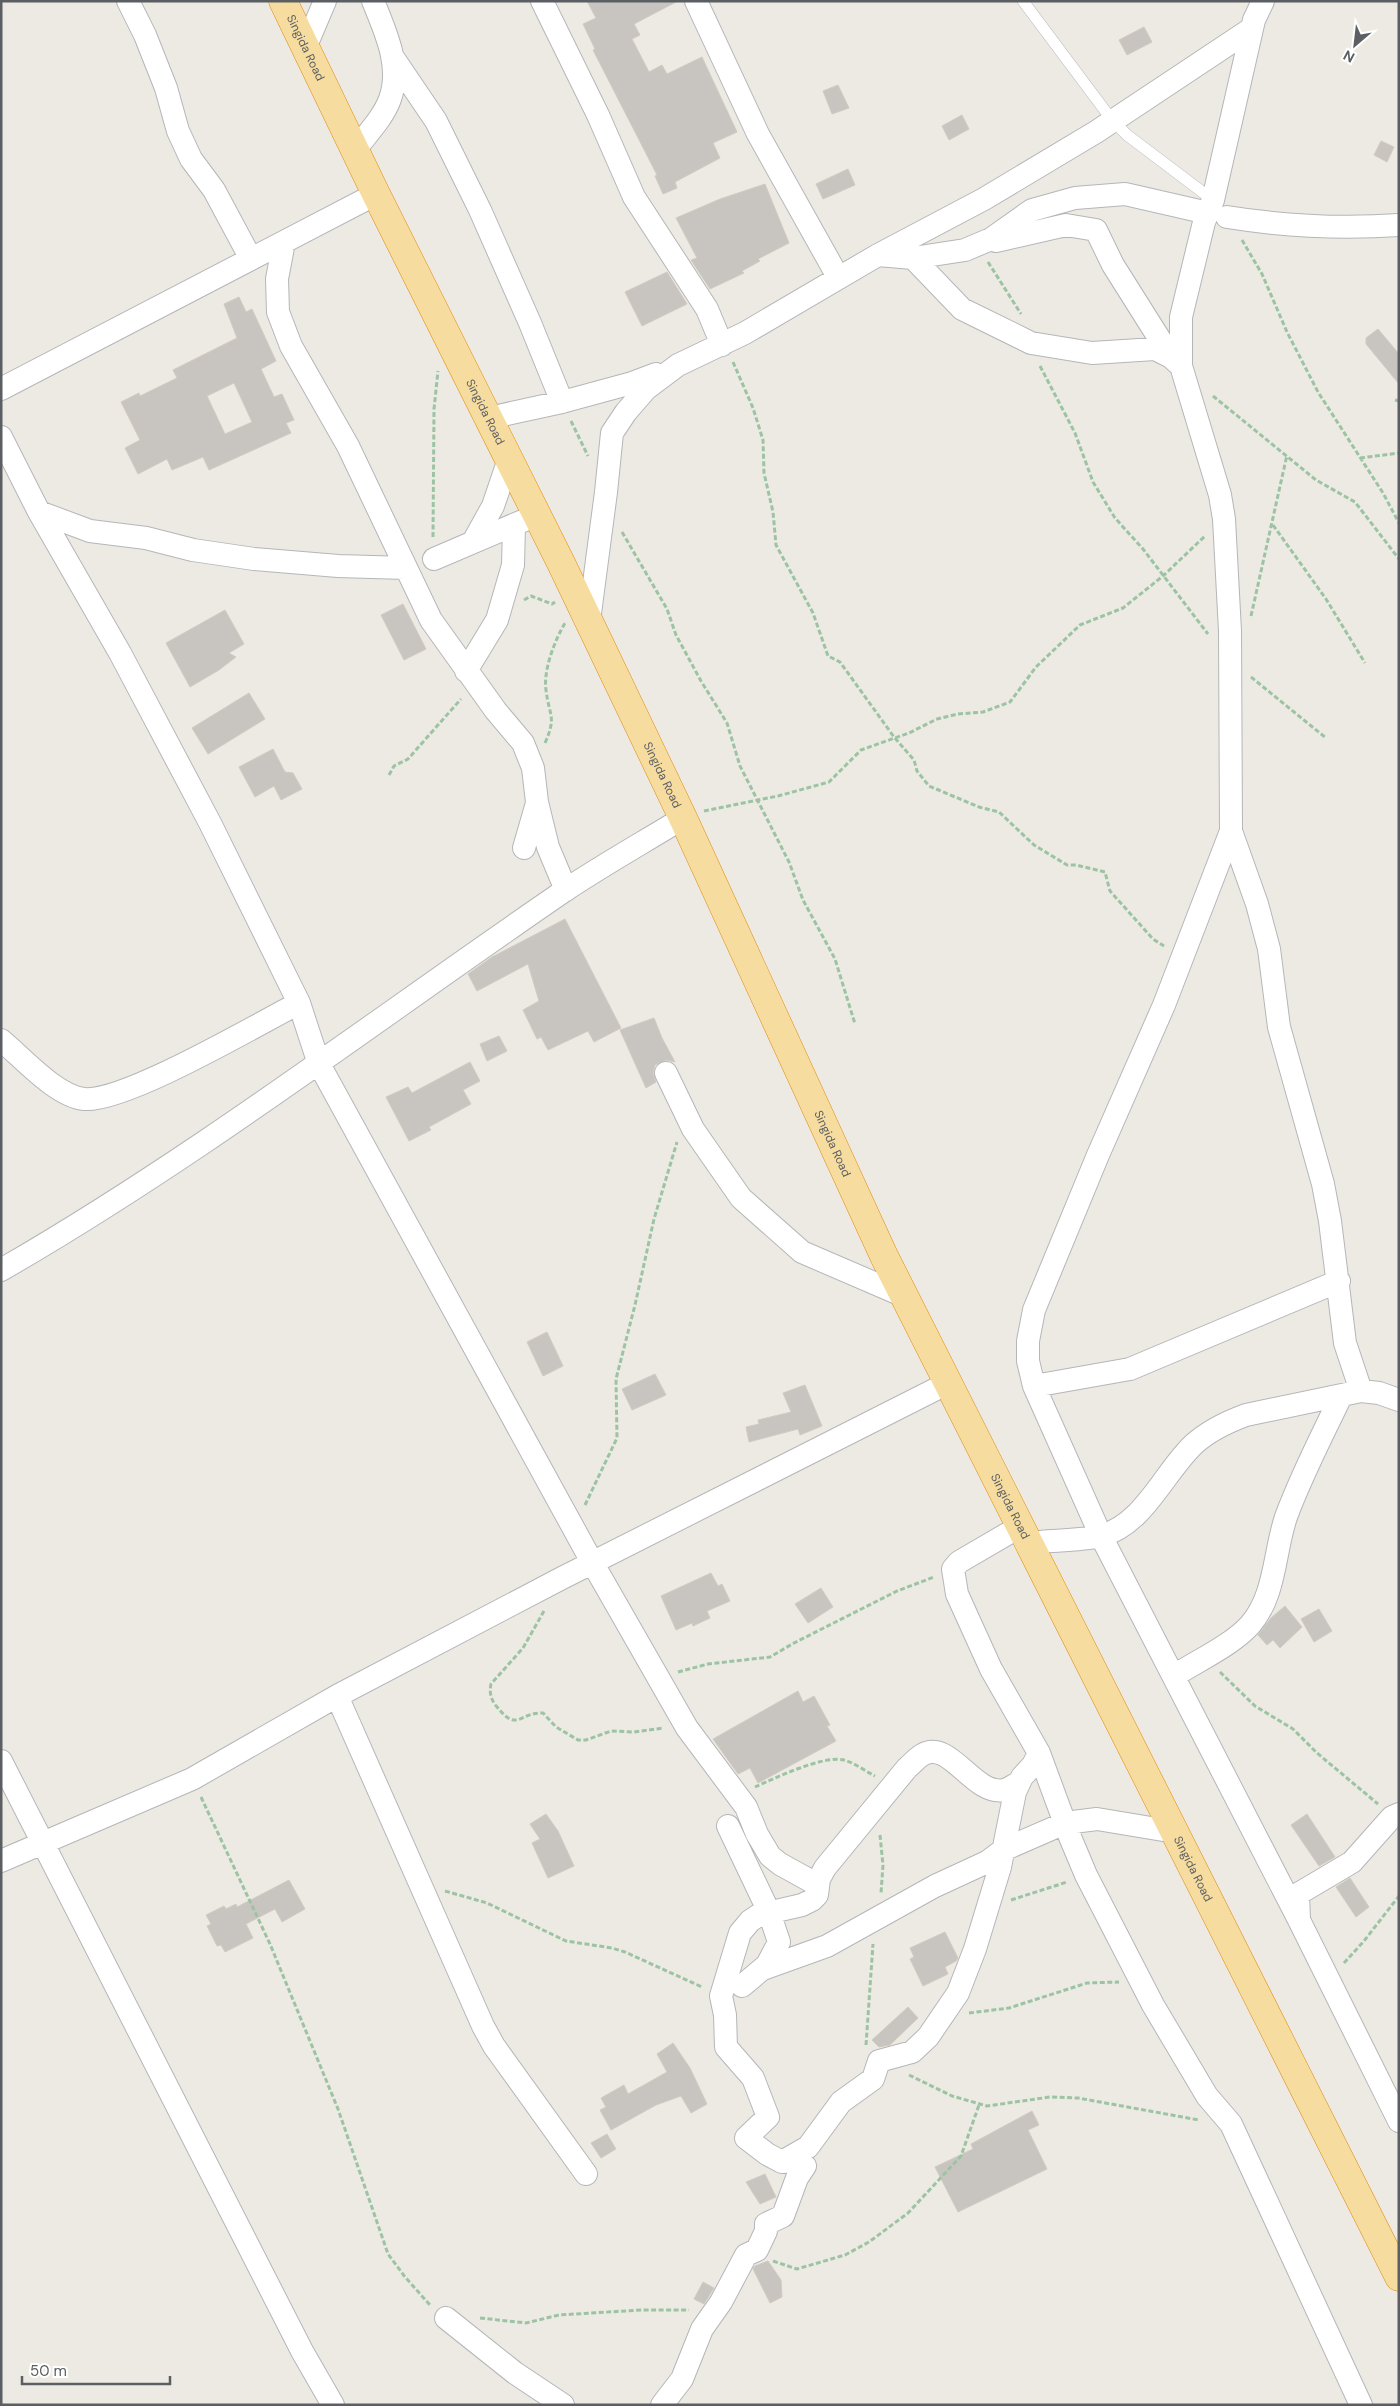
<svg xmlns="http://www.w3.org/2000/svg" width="1400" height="2406" font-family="'DM Sans',sans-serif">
	<rect width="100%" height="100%" fill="#edeae3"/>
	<!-- building -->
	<path fill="#c8c5c0" stroke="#d1cbc2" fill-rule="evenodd" d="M587,1H678L634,24L640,35L632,39L649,72L662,65L667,74L702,57L737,132L713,143L720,158L675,182L677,188L663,194L655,176L657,175L593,50L595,49L583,24L596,18Z
		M1144,27L1152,42L1127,55L1119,40Z
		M838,85L849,108L832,114L823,91Z
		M962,115L969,129L949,140L942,126Z
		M1381,141L1394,147L1387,162L1374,155Z
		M848,169L855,185L823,199L816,184Z
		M765,184L789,243L758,259L760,261L742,271L744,273L710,289L691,260L697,258L676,218L720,199Z
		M667,272L687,304L642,326L625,292Z
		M239,297L246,312L252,309L276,361L261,369L274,397L282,394L294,420L286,423L291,433L209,470L203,457L172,470L167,459L138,474L125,448L140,440L121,402L139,393L140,396L177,378L173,370L237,338L224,304ZM234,383L252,422L225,434L207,396Z
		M1378,329L1399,354V384L1366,344V338Z
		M403,604L426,649L404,660L381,615Z
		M225,610L244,644L229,653L236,657L219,670L190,687L166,643Z
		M249,693L265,719L208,754L192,728Z
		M273,749L285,772L293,773L302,789L281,800L274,786L255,797L239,767Z
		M565,919L621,1028L594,1042L588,1031L548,1050L541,1037L537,1039L523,1010L539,1001L528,964L477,991L468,974L492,957Z
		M654,1018L662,1038L675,1062L666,1060L655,1065L653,1073L656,1082L646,1088L620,1030Z
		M499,1036L507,1051L487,1061L480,1044Z
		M470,1062L480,1081L463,1090L471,1104L429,1127L431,1130L409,1141L386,1097L408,1087L412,1093Z
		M547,1332L563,1366L543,1376L527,1342Z
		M655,1374L666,1395L632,1410L622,1389Z
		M805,1385L822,1426L800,1435L798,1429L749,1442L746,1427L759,1424L758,1420L791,1412L783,1393Z
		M711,1573L718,1586L722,1584L730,1601L707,1611L710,1618L693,1626L692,1623L676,1630L661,1596Z
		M821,1588L833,1607L808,1623L795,1604Z
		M1285,1606L1302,1627L1280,1648L1273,1640L1267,1645L1258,1635L1271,1618Z
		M1319,1609L1332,1631L1314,1642L1301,1619Z
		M798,1691L803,1702L814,1696L830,1725L827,1726L836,1741L758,1783L750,1768L738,1774L713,1739Z
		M546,1814L558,1831L574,1866L548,1878L532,1843L540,1839L530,1824Z
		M1307,1814L1335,1857L1319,1866L1291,1825Z
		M1350,1878L1369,1907L1356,1917L1336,1887Z
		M289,1880L305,1909L282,1922L275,1909L246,1924L253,1938L225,1952L221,1945L217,1946L207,1926L211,1924L206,1915L224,1906L226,1909L236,1904L237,1907Z
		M945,1932L958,1958L956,1961L945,1967L948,1974L923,1986L910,1959L914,1957L910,1948Z
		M908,2007L918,2018L890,2045L879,2047L872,2040Z
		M673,2043L690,2068L707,2104L691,2113L681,2096L656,2105L611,2130L600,2110L606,2107L601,2098L624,2085L628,2094L667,2072L657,2054Z
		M1032,2111L1039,2125L1028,2130L1047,2169L958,2212L935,2167L973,2149L971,2144Z
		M607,2134L616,2149L601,2158L591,2143Z
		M765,2174L776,2197L760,2204L746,2182Z
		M768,2261L781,2280L782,2297L770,2303L753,2269L755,2266Z
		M703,2282L714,2288L704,2304L694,2299Z"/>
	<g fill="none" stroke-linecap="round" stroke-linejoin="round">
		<defs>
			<path id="service" d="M1023,1L1112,120L1127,135L1213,200"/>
			<path id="minor" d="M128,1L145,35L166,88L178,131L191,159L214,190L251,259
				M542,1L598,115L634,197L707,309L722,345
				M696,1L758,134L838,277
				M1263,1L1254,20L1213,200L1204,222L1181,317V366L1220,495L1224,519L1230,631L1231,831L1257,904L1269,949L1279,1027L1323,1184L1330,1221L1345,1343L1361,1391
				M305,48L325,1
				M392,56L436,121L480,210L530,323L562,402
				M355,150C367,134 383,118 390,99C402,66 385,31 373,1
				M1227,217C1283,226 1342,229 1399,225
				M996,241L1066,225L1096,230L1113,265L1171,357
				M284,242L277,279L278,312L291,346L348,446L431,620L496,711L523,743L533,768L537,802L548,847L566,890
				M878,255L913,258L965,250L991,239L1032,210L1075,198L1125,194L1208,213
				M913,258L962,309L1031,343L1092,353L1155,349L1171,357L1181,366
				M1,389L376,194
				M489,418L562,402L632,383L656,374
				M1,437L39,512L120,653L210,823L299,1003L319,1064L592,1562L687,1728L746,1807L757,1834L770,1856L780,1864L818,1885
				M39,512L90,531L146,538L193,550L254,559L338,566L406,568
				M473,542L493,506L509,459
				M434,559L525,520
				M589,621L606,492L612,433L626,412L646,389L678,365L745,333L878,255L984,199L1096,132L1251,29
				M466,671L497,620L513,565L514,525
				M1231,831L1164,1005L1098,1155L1034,1310L1028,1341V1361L1034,1386L1101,1536L1299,1920L1399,2121
				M524,848L537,803
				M1,1040C23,1058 56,1096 84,1099C124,1103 258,1024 299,1003
				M666,1073L693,1129L741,1198L802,1252L904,1296
				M1,1270C197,1157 378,1018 564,891C603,865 644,842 683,818
				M1034,1386L1130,1369L1339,1281
				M1019,1527L959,1562L953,1569L957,1594L991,1669L1039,1753L1070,1837L1086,1875L1153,2005L1207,2096L1231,2124L1361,2405
				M1028,1543C1051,1540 1078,1541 1101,1536C1144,1524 1163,1474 1193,1445C1208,1431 1227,1422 1246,1415L1361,1391L1379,1393L1399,1400
				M1174,1676C1197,1661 1232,1645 1250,1625C1276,1595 1274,1552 1286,1517C1301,1476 1322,1436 1341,1396
				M337,1696L483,2026L494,2046L586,2174
				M1,1761L302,2351L333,2405
				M728,1826L769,1912L779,1942L767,1965L742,1986
				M1,1861L192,1779L337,1696L562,1578L948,1383
				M1299,1920L1298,1894L1352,1862L1392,1817L1399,1814
				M763,1969L827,1946L935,1886L987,1862L1003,1850L1065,1823L1097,1819L1175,1832
				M782,2162L767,2154L746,2138L768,2117L753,2078L726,2047L725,2015L721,1996L740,1933L750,1921L759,1915L802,1905L812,1900L817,1895L819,1879L825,1868L907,1768C912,1764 917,1758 922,1755C950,1738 973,1796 1004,1790C1009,1789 1014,1785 1018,1783
				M446,2318L515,2373L563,2405
				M662,2405L682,2379L702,2329L721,2302L746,2255L757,2250L766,2231V2224L783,2216L797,2178L805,2166L796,2161L782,2162L808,2147L841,2102L873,2079L879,2061L912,2052L928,2037L958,1993L975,1949L1000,1867L1015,1792L1022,1777L1033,1765L1039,1753"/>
			<g id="trunk">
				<path id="s1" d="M283,1L376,194L561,563L683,818L884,1256L1399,2277"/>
			</g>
		</defs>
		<!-- service casing -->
		<use href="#service" stroke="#b4b6b9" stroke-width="12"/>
		<!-- minor casing -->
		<use href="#minor" stroke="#b4b6b9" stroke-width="24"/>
		<!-- trunk casing -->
		<use href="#trunk" stroke="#df8d11" stroke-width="29"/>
		<!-- path -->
		<path stroke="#9cc4a4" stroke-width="3" stroke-dasharray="5 2.5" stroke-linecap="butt" d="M1242,240L1262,274L1287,332L1318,392L1383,493L1399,523
			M988,262L1021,314
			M733,362L753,408L763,440L764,473L773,512L776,545L813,613L828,656L840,662L894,737L914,760L917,771L929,786L979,807L999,812L1034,845L1067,865H1076L1105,872L1110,891L1153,939L1164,946
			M1040,366L1075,433L1093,482L1115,518L1143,549L1208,634
			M1213,396L1316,480L1355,502L1399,559
			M1395,400L1399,401
			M571,421L588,456
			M1360,458L1399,453
			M1273,525L1326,599L1365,663
			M622,532L667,609L676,635L701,681L727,723L740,766L789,862L803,900L835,959L855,1024
			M433,537L434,409L438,371
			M524,600L531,596L552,604L555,602
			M1251,616L1287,455
			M1251,677L1326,738
			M545,743C557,716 549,716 546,690C543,670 555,640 565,623
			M389,775L394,766L408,759L461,699
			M704,811L778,796L829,782L861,750L909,733L937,719L958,714L983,712L1010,702L1036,667L1080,625L1123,608L1163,576L1205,536
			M585,1505L617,1438L616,1379L635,1305L654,1219L677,1142
			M544,1611L523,1648L491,1684C489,1693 491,1700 497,1707C518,1733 519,1712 543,1713L556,1727L578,1740H586L611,1731L634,1732L664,1728
			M678,1672L708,1664L770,1657L794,1643L897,1591L934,1577
			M1220,1672L1255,1706L1293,1729L1317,1753L1378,1804
			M755,1787C775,1778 823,1755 844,1760C855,1763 865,1771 875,1776
			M201,1797L270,1944L338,2109L388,2254L405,2277L430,2305
			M880,1835L883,1865L881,1893
			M445,1891L487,1903L566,1941L612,1948L625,1952L702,1987
			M1011,1900L1067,1882
			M1344,1963L1364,1941L1399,1896
			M969,2013L1009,2008L1087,1983L1119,1982
			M866,2045L873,1944
			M909,2075L952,2096L987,2106L1050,2097L1078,2098L1199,2120
			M773,2261L797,2269L845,2255L869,2242L908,2213L961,2156L979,2105
			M480,2318L526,2323L559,2315L641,2310H689"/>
		<!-- service -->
		<use href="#service" stroke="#fff" stroke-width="11"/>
		<!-- minor -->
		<use href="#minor" stroke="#fff" stroke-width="22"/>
		<!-- trunk -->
		<use href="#trunk" stroke="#f7dc9f" stroke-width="28"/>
	</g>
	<g text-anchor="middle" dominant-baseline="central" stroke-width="4" stroke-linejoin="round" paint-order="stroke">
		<!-- street labels -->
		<g font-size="12" fill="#5b5f63" stroke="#fff">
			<text stroke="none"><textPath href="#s1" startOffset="52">Singida Road</textPath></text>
			<text stroke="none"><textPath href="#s1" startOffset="458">Singida Road</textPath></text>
			<text stroke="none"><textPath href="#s1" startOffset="862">Singida Road</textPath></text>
			<text stroke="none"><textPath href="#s1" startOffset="1268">Singida Road</textPath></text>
			<text stroke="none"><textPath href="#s1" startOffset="1672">Singida Road</textPath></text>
			<text stroke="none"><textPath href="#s1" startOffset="2078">Singida Road</textPath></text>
		</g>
	</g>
	<!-- border -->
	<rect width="1400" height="2406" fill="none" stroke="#5b5f63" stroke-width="5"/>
	<!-- north arrow -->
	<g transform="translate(1355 45) rotate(208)" stroke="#ffffff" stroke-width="4" paint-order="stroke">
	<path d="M0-4L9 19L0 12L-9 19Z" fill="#5b5f63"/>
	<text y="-8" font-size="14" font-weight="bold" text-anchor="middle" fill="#5b5f63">N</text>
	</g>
	<!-- scale -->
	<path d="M22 2376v8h148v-8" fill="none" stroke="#5b5f63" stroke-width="2.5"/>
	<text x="30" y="2376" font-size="15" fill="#5b5f63" stroke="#ffffff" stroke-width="4" paint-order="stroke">50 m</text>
</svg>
